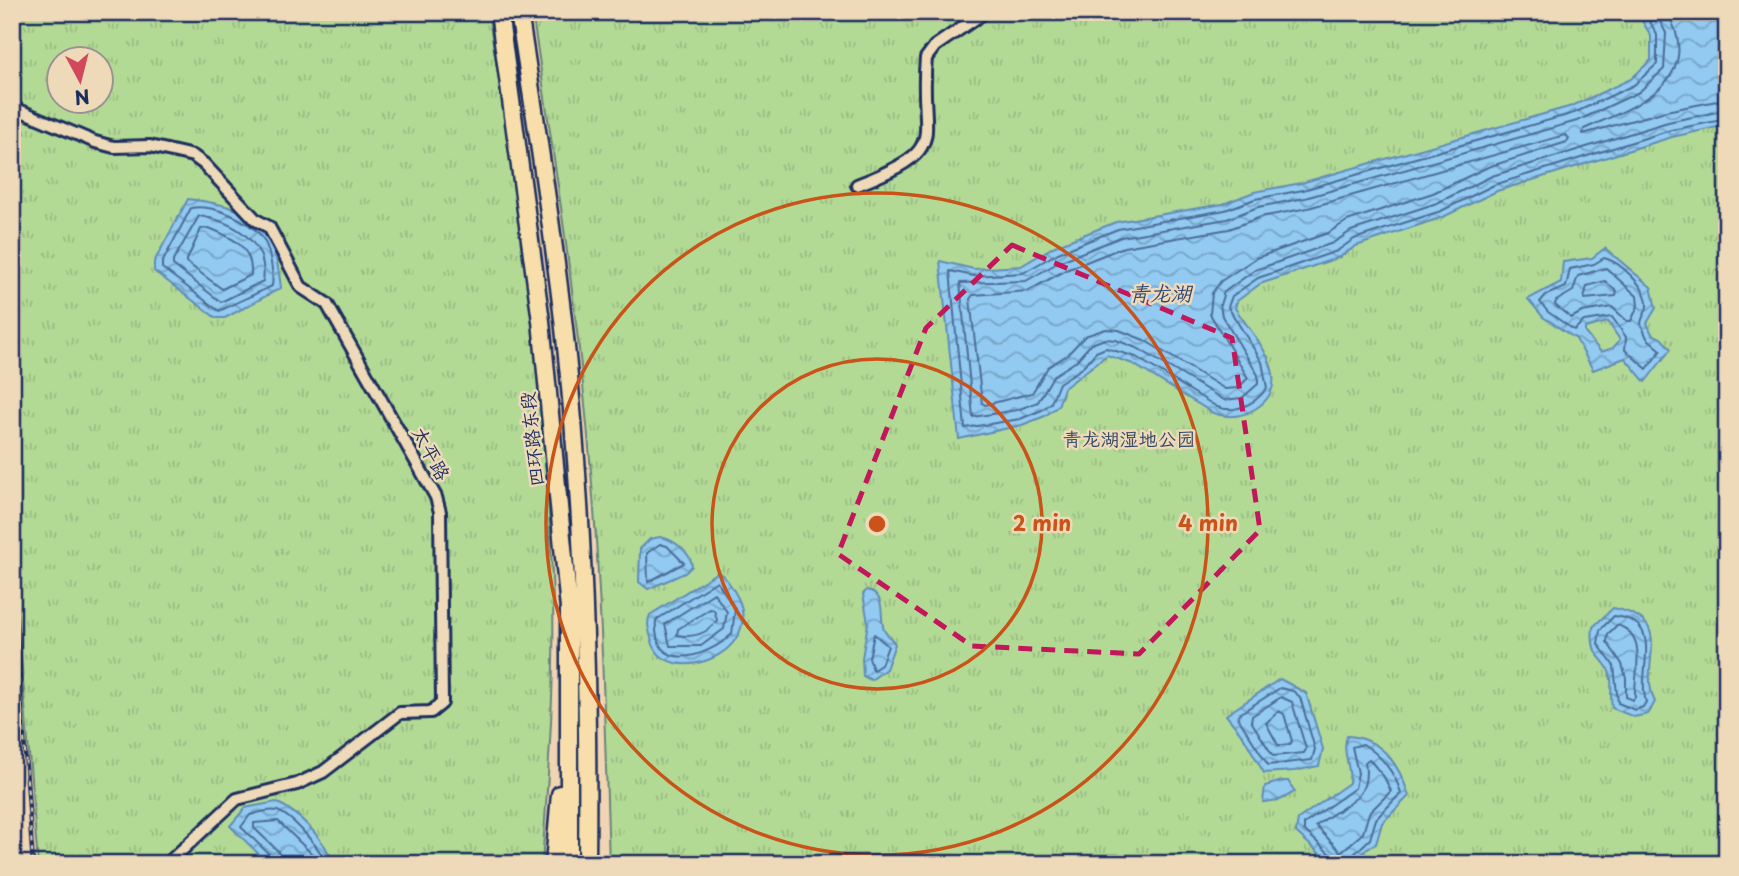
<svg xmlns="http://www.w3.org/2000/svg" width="1739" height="876" font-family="'Playpen Sans','LXGW WenKai TC',sans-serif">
	<defs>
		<pattern id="park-tufts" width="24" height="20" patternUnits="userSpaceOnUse" patternTransform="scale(1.75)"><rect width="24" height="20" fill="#b3da95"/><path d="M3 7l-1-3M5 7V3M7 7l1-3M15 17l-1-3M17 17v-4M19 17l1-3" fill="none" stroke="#99bb83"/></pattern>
		<pattern id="water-waves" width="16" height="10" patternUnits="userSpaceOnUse" patternTransform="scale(1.75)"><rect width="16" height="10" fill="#92caf1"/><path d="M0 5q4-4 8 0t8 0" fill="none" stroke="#76a4c6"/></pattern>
	</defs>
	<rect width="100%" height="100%" fill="#f1d5b3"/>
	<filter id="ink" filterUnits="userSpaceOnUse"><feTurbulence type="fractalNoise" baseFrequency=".0143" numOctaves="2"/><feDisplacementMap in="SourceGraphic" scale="14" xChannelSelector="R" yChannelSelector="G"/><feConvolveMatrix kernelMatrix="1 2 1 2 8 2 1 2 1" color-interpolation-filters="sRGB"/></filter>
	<g filter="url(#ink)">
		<!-- park -->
		<path fill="url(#park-tufts)" stroke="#67847a" stroke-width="2" fill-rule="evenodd" d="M12,12H488C520,206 547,403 553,600C555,688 548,776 542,864H38L12,547ZM60,60H102V102H60Z
			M532,12H1727V864H609C605,737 602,610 592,484C580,326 556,169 532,12Z"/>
		<!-- water -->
		<path fill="url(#water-waves)" stroke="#628cb6" stroke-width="2" fill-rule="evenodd" d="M1637,12H1727V125L1672,137L1497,191L1443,217L1356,246L1340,257L1260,284L1237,301L1235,308C1253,336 1299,382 1255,409C1242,417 1227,418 1213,413L1133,364L1107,355L1064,388L1058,406L1045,416L1022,425L959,439L940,261L974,269L1021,266L1055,246L1116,222L1223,204L1254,192L1301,183L1572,106L1631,79L1651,60V36Z
			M188,199C253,207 274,222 281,288L225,318H216L154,271V262Z
			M1605,248L1651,287L1656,308L1647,323L1652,334L1661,338L1671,349L1645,382L1625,358L1593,370L1576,339L1543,317L1528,299L1561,282L1563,262L1592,258ZM1608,322L1620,340L1613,348L1601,352L1585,333V328Z
			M660,537C673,539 691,552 692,566L685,573L648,589L639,582L640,549L650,539Z
			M718,572C727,577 733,588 738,598C765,656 664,689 652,641C649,631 646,623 650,615Z
			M867,590C887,594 879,616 884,630C887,636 892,638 895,644L886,669L871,680L863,676L862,658L868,623L863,594Z
			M1613,608C1680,621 1636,663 1655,702L1648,714L1634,717L1612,708C1610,698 1612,689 1611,679C1607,655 1589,661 1593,627Z
			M1280,679L1306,693L1323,749L1319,766L1294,771L1264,773L1243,736L1226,715Z
			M1347,736C1382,738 1399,764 1409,796L1382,823L1376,844L1367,848L1356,863L1331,864L1296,832L1298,819L1349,783C1352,767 1341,752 1347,736Z
			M1282,781H1288L1295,792L1280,800L1263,802L1265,786Z
			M276,802C300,813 324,839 334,864H269L230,826L245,808Z"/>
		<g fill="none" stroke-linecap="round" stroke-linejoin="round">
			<!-- shore -->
			<path stroke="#4b6d99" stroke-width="2" d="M1645,12L1657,35V64L1634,85L1574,113L1303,190L1255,199L1225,210L1118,229L1058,253L1023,273L974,276L950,271L965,428L1020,419L1042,410L1051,403L1059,383L1081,369L1096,352L1106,348L1136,357L1217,407C1236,414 1255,404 1267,388L1262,362L1228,307L1232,296L1258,278L1337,251L1354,239L1441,211L1494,185L1671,130L1727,119
				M1655,12L1666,33L1664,69L1639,92L1577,121L1305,198L1258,207L1227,219L1121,237L1061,261L1026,281L960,283L973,417L1017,410L1038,402L1053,376L1075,362L1091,344L1105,339L1116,340L1139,349L1224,400L1242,398L1258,384V375L1222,316L1220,305L1224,292L1255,270L1333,243L1351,231L1437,203L1492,176L1668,122L1727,110
				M1667,12C1707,82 1635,106 1584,129L1583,134L1666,111L1727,99
				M1565,135L1569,138L1567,142L1488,167L1433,193L1347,221L1328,233L1256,258L1221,281L1212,293L1210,314L1248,378L1238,388L1225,389L1144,340L1119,330L1106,329L1085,336L1067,355L1048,367L1032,393L985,405L982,403L970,299L973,295L1028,291L1066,270L1124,247L1229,229L1261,217L1308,208Z
				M191,208C213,204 248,219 262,237C270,248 274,274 272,286L219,311L162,268V263Z
				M199,216C233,221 269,242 263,281L221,302L173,265V261Z
				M209,228C232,237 253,247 251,275L222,289L186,262L201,229Z
				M1604,258C1619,261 1647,287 1647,304C1648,311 1641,317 1641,324L1647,338L1661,350L1647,369L1625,350L1626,337L1612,317L1584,321L1574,330L1548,312L1540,302L1546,295L1566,287L1570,269L1594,264Z
				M1606,268L1637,296L1638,306L1631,321H1627L1612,307L1582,312L1571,318L1555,305L1556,301L1573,291L1578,276Z
				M1605,281L1617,292L1616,296L1584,299L1587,286Z
				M660,544L667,546L684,563L648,582L647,553Z
				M717,581L735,609L732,634C707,658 652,675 656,620Z
				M714,593L727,612L724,629L701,646H670L665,624Z
				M710,609L714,610L717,620C708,634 693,638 677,635L678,629Z
				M1614,616C1667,621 1636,671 1646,702L1643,707L1635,710L1618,703L1614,666L1598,644L1600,630Z
				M1617,625C1649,635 1634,671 1635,697L1633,700L1626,697V678L1622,664L1607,642L1608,634Z
				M874,634L888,646L881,665L873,670L869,658Z
				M1280,688L1293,691L1300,697L1315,749L1312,760L1268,765L1238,718L1239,714Z
				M1281,697L1292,702L1306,749L1304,753L1273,756L1251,721L1252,716Z
				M1279,711L1284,714L1292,741L1290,745H1278L1266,723Z
				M1369,759L1384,777L1391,791L1369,813L1363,833L1341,852L1316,826C1341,804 1372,803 1365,762Z
				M273,864L271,856L241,827L250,815C258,813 269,809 277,811C292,815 321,850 327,864
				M282,864L278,851L254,828V823L278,821L313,855L317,864
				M1334,864L1332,856L1304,830V824L1355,788L1358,773L1352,747L1363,744C1381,755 1395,773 1401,793L1376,819L1370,839L1352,856L1350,864"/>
			<defs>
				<path id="minor" d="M12,107L95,142L114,147L150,146L193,156L204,164L256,220L269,227L301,287L327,304L436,497L440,512L442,703L431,712L400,713L323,772L297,784L237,799L167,864
					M857,185C954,147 918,141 926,58L935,46L985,12"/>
				<path id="highway" d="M499,12L541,321L569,609V864
					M519,12C535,117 552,222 564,328C584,506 589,685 587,864
					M554,864L560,794"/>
			</defs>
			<!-- minor casing -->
			<use href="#minor" stroke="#1b2f5e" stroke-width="16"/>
			<!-- highway casing -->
			<use href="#highway" stroke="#1b2f5e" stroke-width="21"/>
			<!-- minor -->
			<use href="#minor" stroke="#eed9b8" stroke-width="10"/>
			<!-- highway -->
			<use href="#highway" stroke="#f8deab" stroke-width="16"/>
			<defs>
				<path id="rail" d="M14,599L33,864"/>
			</defs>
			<!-- rail casing -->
			<use href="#rail" stroke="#1b2f5e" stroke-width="4.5"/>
			<!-- rail -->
			<use href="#rail" stroke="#eed9b8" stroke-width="2" stroke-dasharray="5" stroke-linecap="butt"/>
		</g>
	</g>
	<!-- marked area -->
	<path fill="none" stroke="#c2185b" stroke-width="5" stroke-dasharray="14 9" stroke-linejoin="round" d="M1012,245L1232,338L1260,530L1139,654L972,646L838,554L926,328Z"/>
	<!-- distance rings -->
	<g fill="none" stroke="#c95318" stroke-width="3.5">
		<circle cx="877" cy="524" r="165"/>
		<circle cx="877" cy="524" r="331"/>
	</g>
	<g text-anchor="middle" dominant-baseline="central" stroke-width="5" stroke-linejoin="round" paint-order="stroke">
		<!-- park labels -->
		<g font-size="19" fill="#324966" stroke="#eed9b8">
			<text x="1129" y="438">青龙湖湿地公园</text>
		</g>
		<!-- street labels -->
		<g font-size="19" fill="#1b2f5e" stroke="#eed9b8">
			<text transform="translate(531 439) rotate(-96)">四环路东段</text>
			<text transform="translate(432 453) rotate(62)">太平路</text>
		</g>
		<!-- water labels -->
		<g font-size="21" font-style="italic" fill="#2d4674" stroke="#eed9b8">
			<text x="1160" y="292">青龙湖</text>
		</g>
	</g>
	<circle cx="877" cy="524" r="10" fill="#c95318" stroke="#eed9b8" stroke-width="3.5"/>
	<g font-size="21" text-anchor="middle" font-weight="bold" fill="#c95318" stroke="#eed9b8" stroke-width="5" stroke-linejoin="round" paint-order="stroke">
		<text x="1042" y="531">2 min</text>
		<text x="1208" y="531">4 min</text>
	</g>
	<!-- margin -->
	<rect width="1739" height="876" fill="none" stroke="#eed9b8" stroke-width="42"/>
	<rect x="21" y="21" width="1697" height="834" fill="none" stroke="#1b2f5e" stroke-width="2.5" filter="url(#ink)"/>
	<!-- north arrow -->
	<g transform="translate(80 80) rotate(173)"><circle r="33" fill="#eed9b8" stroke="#9a9594" stroke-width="2"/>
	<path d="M0-5L12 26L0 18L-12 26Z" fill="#d1495b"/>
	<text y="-10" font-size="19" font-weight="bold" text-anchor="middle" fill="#1b2f5e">N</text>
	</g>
</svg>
